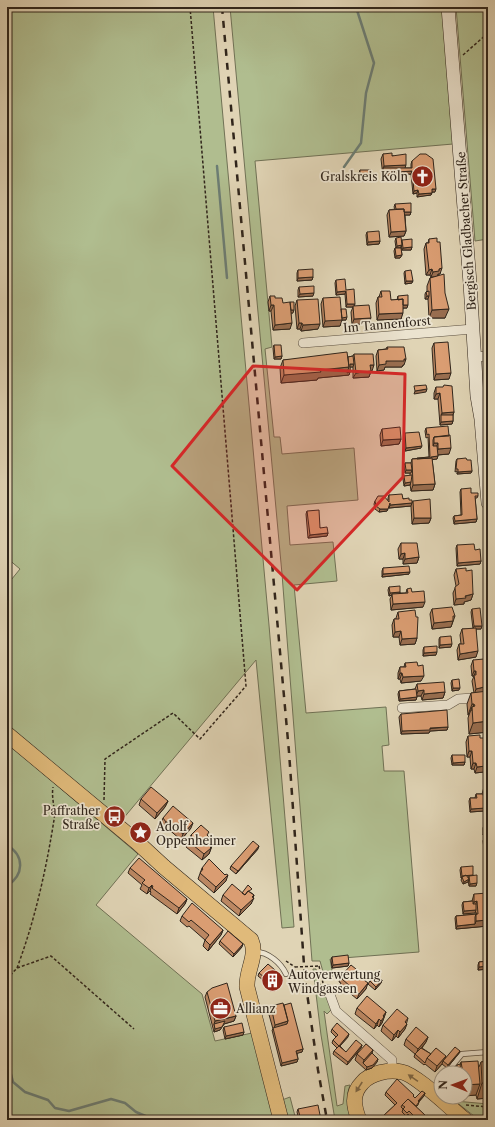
<svg xmlns="http://www.w3.org/2000/svg" width="495" height="1127" font-family="'Libre Caslon Text',serif">
	<rect width="100%" height="100%" fill="#e0d4b5"/>
	<filter id="stains"><feTurbulence type="fractalNoise" baseFrequency=".005" numOctaves="4"/><feColorMatrix values="0 0 0 0 .2 0 0 0 0 .09 0 0 0 0 .02 0 0 0 .5 -.17"/></filter>
	<radialGradient id="worn" r=".72"><stop offset=".6" stop-color="#630" stop-opacity="0"/><stop offset="1" stop-color="#630" stop-opacity=".3"/></radialGradient>
	<!-- green -->
	<path fill="#b0bd8f" stroke="#707155" d="M7,7H213L269,625L294,927L282,928L256,660L122,820L7,729V585L20,569L7,558Z
		M230,7H443L453,144L255,161L272,347L265,349L274,437H280L282,454L354,448L358,500L287,506L290,545L333,542L337,581L294,585L306,713L386,707L389,745L382,746L384,771H404L419,952L330,959L333,976L325,979L320,961H312L282,574Z
		M456,7H488V239L475,241Z
		M7,743L138,854L96,905L202,994L215,1041L252,1033L274,1120H7Z
		M313,969H316L319,982L332,1009L327,1014L324,1011L337,1106L343,1104L345,1086L350,1085L348,1092L353,1120H335L321,1035Z
		M290,1097L296,1120H287L282,1100Z
		M455,1101L488,1104V1120H479Z"/>
	<g fill="none" stroke-linecap="round" stroke-linejoin="round">
		<!-- stream -->
		<path stroke="#6c7d74" stroke-width="2.5" d="M217,166L227,278
			M344,167L361,143L366,93L374,63L356,7
			M7,845C25,856 24,875 7,886
			M7,1059L13,1082L25,1092L48,1100L55,1108L69,1111L111,1099L125,1103L136,1112L155,1120"/>
		<defs>
			<path id="service" d="M256,952C268,952 281,963 286,974
				M446,1073L462,1054L488,1052
				M433,1089L441,1079"/>
			<path id="minor" d="M303,343L473,329
				M474,357L488,356
				M402,708L448,705L458,699L488,697
				M328,989L336,1011L392,1060V1071"/>
			<path id="secondary" d="M448,7L470,283L477,396L481,419L488,503"/>
			<path id="primary" d="M7,734L138,843L164,867L251,940C258,956 246,970 247,987L281,1120
				M359,1120C354,1107 351,1094 362,1083C370,1073 389,1069 402,1072C417,1075 451,1109 465,1120"/>
		</defs>
		<!-- service casing -->
		<use href="#service" stroke="#5c5142" stroke-width="6"/>
		<!-- minor casing -->
		<use href="#minor" stroke="#5c5142" stroke-width="10"/>
		<!-- secondary casing -->
		<use href="#secondary" stroke="#30251b" stroke-width="14"/>
		<!-- primary casing -->
		<use href="#primary" stroke="#30251b" stroke-width="16"/>
		<!-- path -->
		<path stroke="#30251b" stroke-width="1.5" stroke-dasharray="3 2" stroke-linecap="butt" d="M463,55L488,33
			M104,800L105,759L173,713L200,739L246,686L190,7
			M286,961L295,967
			M319,966L323,983
			M17,968C35,920 46,870 54,820C56,809 51,799 53,787
			M7,979L17,968L51,956L134,1029
			M466,1105L488,1107"/>
		<!-- service -->
		<use href="#service" stroke="#ebe3cf" stroke-width="4.5"/>
		<!-- minor -->
		<use href="#minor" stroke="#ebe3cf" stroke-width="9"/>
		<!-- secondary -->
		<use href="#secondary" stroke="#ebe3cf" stroke-width="13"/>
		<!-- primary -->
		<use href="#primary" stroke="#e0ba7a" stroke-width="15"/>
		<!-- rail -->
		<path stroke="#30251b" stroke-width="2.5" stroke-dasharray="7 7" stroke-linecap="butt" d="M222,7L289,752L305,979L318,1070L327,1120"/>
		<!-- path-bridge -->
		<path stroke="#30251b" stroke-width="1.5" stroke-dasharray="3 2" stroke-linecap="butt" d="M295,967L319,966"/>
	</g>
	<!-- wall -->
	<path fill="#bb8762" stroke="#30251b" d="M383,154L394,156L405,168H411V164L412,161L435,192H432L431,195L421,196L417,197V193L413,194L411,174L383,176L381,159Z
		M360,170L371,178L370,180L359,181V173Z
		M395,204L411,212L410,215H405L406,231L404,236L389,237L387,215L389,210L395,209L394,207Z
		M367,232L380,241L379,244L367,245L366,235Z
		M396,238L401,248L402,255L400,258H395L394,251L395,248H396L395,241Z
		M429,239L437,242L440,274H438V276L445,318H429L428,299H425V294L426,292L427,291V286L430,278L431,277L430,275H426L424,249L426,243H428Z
		M402,240L412,247L411,250H402L401,243Z
		M298,270L313,277L312,280L297,281V273Z
		M405,271L412,283L405,284L404,273Z
		M336,280L346,290L354,306L368,323L352,325L351,312L353,307H346L345,294L336,295L335,283Z
		M299,287L313,296L298,297V290Z
		M381,291L391,300H397L398,296L407,308H403L401,319L377,320L376,303L378,297H379Z
		M270,296L283,303L293,313H291L290,329L273,330L271,311H269L268,302Z
		M323,298L341,309L346,320H342L340,326L323,327L321,304Z
		M297,300L318,329L301,331L300,329H297L295,306Z
		M434,343L449,379L434,380L432,348Z
		M274,345L282,356L281,359H274L273,348Z
		M387,347L404,365H403L402,367H385L384,370L377,371L376,356L378,350L386,349Z
		M354,354L372,371H371L369,377L353,378V367H350V372L349,375L318,378L317,380L281,383L280,368L283,360L348,357L353,356Z
		M436,387L454,412L453,415V421L452,424L440,425L438,399H434V393Z
		M426,428L449,454L438,455L437,459H432L435,484L433,490L411,491L410,484V485L404,486L403,479L404,476H410V473H405L404,466L405,463H411L412,459L429,457L428,437L426,438L425,431Z
		M382,429L401,439L399,444L381,446L380,435Z
		M405,433L421,448L405,451L404,436Z
		M457,459L467,460L472,471L471,473L457,474V471L455,472L456,461Z
		M461,489L478,496L477,498H475L477,519L476,522L454,524L453,518L454,516L461,515L460,492Z
		M389,495L409,500L412,503L413,501L431,518L429,523L412,524L411,506L389,508V506L387,511L379,512L375,509L374,504L375,501L388,500V498Z
		M307,511L320,528L328,533L327,536L308,538L306,514Z
		M401,543L419,557L417,563L403,564V559H399L398,549Z
		M457,545L475,550L481,561L480,564L457,566L456,548Z
		M383,568L409,574L382,577V571Z
		M456,569L466,571L473,594L471,600L464,602V604L454,605L453,593L456,586L454,575Z
		M389,587L400,592V593H406L407,589L412,592L423,607L391,610L390,599L392,595L389,596L388,590Z
		M432,609L455,616L451,627L432,629L430,614Z
		M472,609L481,629H476V657L458,660L457,650L459,644H461L460,635L462,629H473L471,612Z
		M398,612L417,638L415,644L400,645L399,637H393L392,625L394,619H396V618Z
		M440,637L451,647L439,648V639Z
		M424,647L436,655L423,656V650Z
		M473,660L485,664L488,663V732L469,734L468,718L469,715H468L467,704L471,693H474L472,681L474,676H472L471,666Z
		M405,663L418,666L421,681L401,683L400,679H398V673L400,667H404Z
		M452,680L459,690L452,691L451,683Z
		M417,684L445,692L443,698L422,700L421,696H417L416,700L399,701L398,694L399,691L415,689Z
		M401,714L448,727L447,730L430,731L429,733L401,734L399,717Z
		M468,736L486,766L484,772L475,773L474,769H471L470,757H467L466,742Z
		M452,755L465,762L464,765H452L451,758Z
		M488,786V820L484,821V811L470,812L469,801L470,798H475L476,794H482L484,787Z
		M141,799L168,801L165,807L155,819L139,805Z
		M163,818L191,828L181,840L166,827H164L161,823Z
		M485,822H488V856L485,857L483,841L485,835H486H483V828Z
		M191,835L208,836L209,840L213,843L209,854L202,860L186,847Z
		M258,849L236,874L230,869L231,866Z
		M487,859H488V889H486L485,880L486,877L485,865Z
		M461,867L473,875V876L476,886H469L468,880V882L463,884L461,880L462,878H461L460,870Z
		M130,868L187,899L185,904L177,914L150,894L151,892L150,891L147,894L140,889L142,885L128,873Z
		M202,868L226,881L214,893L198,879Z
		M250,892L254,895L251,904L239,916L221,901L223,895Z
		M474,894L488,926L456,929L455,918L456,916L476,914V912L463,914L462,905L463,902L472,901Z
		M182,916L223,930L221,935L208,951L203,946L205,940L189,926L187,927L180,921Z
		M220,941L242,947L233,957L219,944Z
		M332,957L349,963L348,966L332,968L331,960Z
		M487,957L488,969L478,970V965L479,962L486,961Z
		M259,973L282,976L281,979L273,988L258,976Z
		M341,976L366,977L365,980L366,989L357,999L340,985L341,983L339,982Z
		M382,980L381,983L375,990L368,984L370,981Z
		M207,992L236,1016L234,1021L224,1024L220,1030L214,1032L205,997Z
		M284,1005L303,1049L302,1052L297,1053L298,1059L297,1062L281,1066L272,1030L273,1029L268,1011L271,1006Z
		M357,1008L386,1012L382,1023L379,1027L377,1025L374,1029L355,1014Z
		M408,1018L405,1029L398,1038L396,1036L392,1041L381,1031L383,1025Z
		M224,1027L244,1032L243,1035L225,1039L223,1030Z
		M332,1029L348,1037L340,1046L346,1052L362,1045L361,1048L347,1065L333,1054L334,1051L337,1048L332,1043L333,1040L336,1037L331,1032Z
		M428,1037L426,1042L422,1048L431,1054L445,1059L460,1051L459,1053L447,1068L442,1064L435,1072L425,1064L424,1065L414,1057L415,1054L404,1045L406,1039Z
		M373,1050L372,1053L378,1059L377,1062L372,1068L366,1070L355,1060L357,1054Z
		M488,1061V1098L477,1099L476,1095L465,1096V1073H450L452,1068L456,1067L457,1065H460L461,1062L479,1067L481,1062Z
		M386,1092L414,1097L415,1098L425,1093L424,1096L419,1102L418,1105L416,1107L426,1116L433,1120H380L381,1118L395,1105L385,1095Z
		M298,1109L321,1120H299L297,1112Z"/>
	<!-- shaded-wall -->
	<path fill="#996e50" stroke="#30251b" d="M406,165L404,171L383,168L384,166Z
		M412,171L411,174L383,176L384,173Z
		M360,178H371L370,180L359,181Z
		M432,189H436L435,192H431Z
		M418,190L417,193L413,194L414,191Z
		M432,193L431,195L417,197L419,194Z
		M396,212H411L410,215H395Z
		M406,231L404,236L389,237L391,232Z
		M380,241L379,244L367,245L368,242Z
		M402,245L400,248H396L397,246Z
		M412,247L411,250H402L403,248Z
		M402,255L400,258H395L396,256Z
		M442,268L440,274H438L437,277H431L433,272L439,269Z
		M432,269L430,275H426L429,270Z
		M313,277L312,280L297,281L298,278Z
		M406,281H413L412,283L405,284Z
		M346,291L345,294L336,295L337,292Z
		M314,293L313,296L298,297L300,294Z
		M427,296H429L428,299H425Z
		M347,304H355L354,307H346Z
		M271,305H274L271,311H269Z
		M402,305H408L407,308H401Z
		M449,309L445,318H429L432,310Z
		M290,310H294L293,313H289Z
		M403,313L401,319L377,320L379,314Z
		M347,317L346,320H342L340,326L323,327L325,321L341,318Z
		M371,318L368,323L352,325L354,319Z
		M292,323L290,329L273,330L275,325Z
		M299,323H302L300,329H297Z
		M320,324L318,329L301,331L303,325Z
		M282,356L281,359H274L275,357Z
		M406,359L404,365H403L402,367H385L384,370L377,371L379,365L386,361Z
		M350,364H354L353,367H349Z
		M370,365H374L372,371H368Z
		M349,367L350,372L349,375L318,378L317,380L281,383L284,375L320,370Z
		M371,371L369,377L353,378L356,373Z
		M451,373L449,379L434,380L436,374Z
		M427,389L426,392L414,394L415,391Z
		M440,393L438,399H434L436,394Z
		M454,412L452,417L441,415L442,413Z
		M453,421L452,424L440,425L441,422Z
		M401,439L399,444L381,446L383,440Z
		M434,443H438L436,448L432,449Z
		M422,446L421,448L405,451L406,448Z
		M451,448L449,454L436,455L438,449Z
		M438,456L437,459L430,460L431,457Z
		M406,470H412L411,473H405Z
		M472,471L471,473L457,474L458,472Z
		M411,482L410,485L404,486L405,483Z
		M435,484L433,490L411,491L413,485Z
		M412,503L411,506L389,508L390,505Z
		M380,509H388L387,511L379,512Z
		M414,518H431L429,523L412,524Z
		M477,519L476,522L454,524L455,521Z
		M328,533L327,536L308,538L310,535Z
		M405,553L403,559H399L401,554Z
		M419,557L417,563L403,564L405,559Z
		M481,561L480,564L457,566L458,563Z
		M410,572L409,574L382,577L383,574Z
		M400,592L399,595L392,594V595L389,596L390,593Z
		M473,594L471,600L464,602V604L454,605L456,599Z
		M425,602L423,607L391,610L393,604Z
		M453,621L451,627L432,629L434,623Z
		M474,626H482L481,629H473Z
		M401,631L399,637H393L395,632Z
		M417,638L415,644L400,645L402,639Z
		M452,644L451,647L439,648L440,645Z
		M478,651L476,657L458,660L460,654Z
		M437,652L436,655L423,656L424,653Z
		M474,671H476L474,676H472Z
		M400,673H402L400,679H398Z
		M424,676L421,681L401,683L403,677Z
		M488,686V692L474,695L476,689Z
		M453,688H460L459,690L452,691Z
		M424,690L421,696H416L418,691Z
		M445,692L443,698L422,700L424,694Z
		M417,697L416,700L399,701L400,699Z
		M472,704H474L472,711V707L469,715H468Z
		M488,721V732L469,734L473,723Z
		M448,727L447,730L430,731L429,733L401,734L402,731Z
		M469,751H472L470,757H467Z
		M465,762L464,765H452L453,763Z
		M473,763H476L474,769H471Z
		M486,766L484,772L475,773L477,767Z
		M168,801L165,807L155,819L157,813Z
		M484,808V811L470,812L471,809Z
		M486,815H488V820L484,821Z
		M166,822H168L166,827H164Z
		M193,823L191,828L181,840L183,834Z
		M485,829H488L486,834L483,835Z
		M213,843L209,854L202,860L204,854Z
		M259,846L258,849L236,874L238,871Z
		M487,851H488V856L485,857Z
		M228,875L226,881L214,893L216,887Z
		M473,875L472,878L469,876V878H463L462,877V878H461L462,876Z
		M469,879L468,882L463,884L464,882Z
		M477,883L476,886H469L470,884Z
		M152,885L150,891L147,894L149,888Z
		M254,895L252,900L254,898L251,904L239,916L241,910Z
		M187,899L185,904L177,914L179,908Z
		M477,901L475,907H472L474,902Z
		M476,910L475,913L463,914L464,911Z
		M488,920V926L456,929L457,926L475,924L476,921Z
		M223,930L221,935L208,951L210,945Z
		M243,944L242,947L233,957L234,954Z
		M349,963L348,966L332,968L333,965Z
		M488,966V969L478,970L479,967Z
		M282,976L281,979L273,988L274,985Z
		M382,980L381,983L375,990L376,987Z
		M368,983L366,989L357,999L359,994Z
		M386,1012L382,1023L379,1027L383,1016Z
		M236,1016L234,1021L224,1024L220,1030L214,1032L215,1029L214,1024L215,1021Z
		M379,1019L377,1025L374,1029L376,1024Z
		M288,1021L286,1027L274,1029L275,1025Z
		M407,1024L405,1029L398,1038L400,1032Z
		M398,1030L396,1036L392,1041L394,1035Z
		M244,1032L243,1035L225,1039L226,1036Z
		M349,1034L348,1037L338,1048L339,1046Z
		M428,1037L426,1042L416,1055L418,1049Z
		M362,1045L361,1048L347,1065L348,1062Z
		M303,1049L302,1052L295,1054L296,1051Z
		M373,1050L371,1056L363,1063L364,1060Z
		M460,1051L459,1053L447,1068L448,1065Z
		M446,1056L444,1062L443,1061L442,1064L435,1072L437,1066Z
		M298,1059L297,1062L281,1066L282,1063Z
		M378,1059L377,1062L372,1068L366,1070L367,1067Z
		M482,1083H488V1098L477,1099Z
		M480,1084L476,1095L465,1096V1085Z
		M425,1093L424,1096L417,1103L418,1101Z"/>
	<!-- building -->
	<path fill="#da9d72" stroke="#30251b" d="M392,153V156L406,154V165L384,166L383,154Z
		M420,154H426L433,159L436,189H432V193L419,194L418,190L414,191L412,171L384,173L383,168H412V161Z
		M360,170H371V178H360Z
		M411,203V212H404V209H396L395,204Z
		M404,209L406,231L391,232L389,210Z
		M379,231L380,241L368,242L367,232Z
		M401,237L402,245L397,246L396,238Z
		M437,238V242H440L442,268L439,269V271L433,272L432,269L429,270L426,243H429V239Z
		M412,239V247L403,248L402,240Z
		M395,248H401L402,255L396,256Z
		M313,269V277L298,278V270Z
		M411,270L413,281H406L405,271Z
		M444,274L445,293L449,309L432,310L430,278Z
		M345,279L346,290L354,289L355,304H347L346,291L337,292L336,280Z
		M314,286V293L300,294L299,287Z
		M381,291H390L391,300L403,299V313L379,314L378,297H382Z
		M429,291V296H427L426,292Z
		M408,295V305H403V299L398,300V296Z
		M270,296H275V298H282L283,303L290,302L292,323L275,325L274,305H271Z
		M340,297L342,320L325,321L323,298Z
		M318,299L320,324L303,325L302,323H299L297,300Z
		M290,302H294V310H291Z
		M369,305L371,318L354,319L353,306Z
		M341,309H346L347,317L342,318Z
		M448,342L451,373L436,374L434,343Z
		M274,345H281L282,356L275,357Z
		M387,347H404L406,359H404V361H386V364L379,365L378,350L388,349Z
		M347,352L349,367L320,370L321,372L284,375L283,360Z
		M354,354H373L374,365H370L371,371L356,373Z
		M353,356L354,364H350V372L347,373L349,367L348,357Z
		M426,385L427,389L415,391L414,386Z
		M444,385L452,386L454,412L442,413L440,393L436,394V387H443Z
		M441,415H453V421L441,422Z
		M448,426L449,436L434,437L433,440V446H437L438,456L431,457V458L417,459V458L430,457L429,434L427,435L426,428Z
		M400,427L401,439L383,440L382,429Z
		M419,432L422,446L406,448L405,433Z
		M450,435L451,448L438,449V443H434V437Z
		M432,458L435,484L413,485L412,459Z
		M466,458L467,460H471L472,471L458,472V469H456L457,459Z
		M405,463H411L412,470H406Z
		M412,475L411,482L405,483L404,476Z
		M471,488V493H478V496H475L477,519L455,521L454,516L462,515L461,489Z
		M402,494L403,499L409,498V500H412V503L390,505V503L388,509H380L376,506L375,501L378,496H384L389,502V495Z
		M430,499L431,518H414L413,501Z
		M319,510L320,528L327,527L328,533L310,535L307,511Z
		M401,543H417L419,557L405,559V553L401,554Z
		M474,544L475,550L480,549L481,561L458,563L457,545Z
		M409,566L410,572L383,574V568Z
		M466,568V571L472,570L473,594L465,596L466,598L456,599L455,587L459,584L456,569Z
		M400,586V592L390,593L389,587Z
		M411,588L412,592L424,591L425,602L393,604L392,594L408,593L407,589Z
		M452,607L455,616H453V621L434,623L432,609Z
		M480,608L482,626H474L472,609Z
		M415,610L416,617H418L417,638L402,639L401,631L395,632L394,619H399L398,612Z
		M476,628L478,651L460,654L459,644H464L462,629Z
		M451,636L452,644L440,645V637Z
		M437,646V652L424,653V647Z
		M484,659L485,664L488,663V686L476,689L474,675H476V671H474L473,660Z
		M417,662L418,666L423,665L424,676L403,677L402,673H400V667H406L405,663Z
		M459,679L460,688H453L452,680Z
		M444,682L445,692L424,694V690L418,691L417,684Z
		M416,689L417,697L400,699L399,691Z
		M488,691V721L473,723L472,707L475,706L474,704H472L471,693Z
		M447,710L448,727L430,728V730L402,731L401,714Z
		M480,735V738H484L486,766L477,767L476,763H473L472,751H469L468,736Z
		M452,755H465V762L453,763Z
		M488,786V815H486V800L484,787Z
		M151,787L168,801L157,813L141,799Z
		M476,794H483L486,808L471,809L470,798H477Z
		M173,806L193,823L183,834L168,822H166L163,818Z
		M485,822H488V829H485Z
		M201,825L209,832L207,835L210,838L209,839L213,843L210,847L211,848L204,854L188,841L192,836L191,835Z
		M485,835H488V851H487Z
		M253,841L259,846L238,871L231,866Z
		M139,858L187,899L179,908L152,888L153,887L152,885L149,888L142,883L145,880L130,868Z
		M209,859L225,875L226,874L228,875L216,887L200,873L203,869L202,868Z
		M487,859H488V871Z
		M473,866V875L462,876L461,867Z
		M466,875L469,879L464,882L462,877Z
		M477,875V883L470,884L469,876Z
		M486,877H488V886H487Z
		M232,884L245,895L248,891L254,895L252,897L254,898L241,910L223,895Z
		M248,885L252,889L249,891H248L245,895L242,893Z
		M488,893V920L476,921V914H478L477,901L474,902V894Z
		M473,901V904H476V910L464,911L463,902Z
		M192,903L223,930L210,945L205,940L209,935L191,920L189,922L182,916Z
		M476,914L475,917V924L457,926L456,916L477,914Z
		M228,931L243,944L234,954L220,941Z
		M348,955L349,963L333,965L332,957Z
		M487,957H488V966L479,967V962L488,961Z
		M268,964L282,976L274,985L259,973Z
		M351,965L366,977L364,980L368,983L359,994L342,979L343,978L341,976Z
		M375,975L382,980L376,987L370,981Z
		M227,983L236,1016L215,1021L207,992L212,988Z
		M367,996L386,1012L383,1016L384,1017L381,1021L379,1019L376,1024L357,1008Z
		M283,1003L288,1021L275,1025L271,1006Z
		M291,1003L303,1049L296,1051L298,1059L282,1063L273,1028L287,1024L288,1021L284,1005Z
		M397,1009L408,1018L405,1022L407,1024L400,1032L398,1030L394,1035L383,1025Z
		M225,1021L222,1027L215,1029L214,1024Z
		M242,1023L244,1032L226,1036L224,1027Z
		M337,1023L349,1034L339,1046L333,1040L338,1035L332,1029Z
		M416,1027L428,1037L418,1049L406,1039Z
		M356,1040L362,1045L348,1062L334,1051L339,1046L346,1052Z
		M366,1044L373,1050L364,1060L357,1054Z
		M455,1047L460,1051L448,1065L443,1061Z
		M421,1048L431,1054L427,1058L425,1063L415,1054Z
		M436,1048L446,1056L437,1066L427,1058Z
		M372,1053L378,1059L373,1065L367,1067L363,1063Z
		M478,1061L480,1084L465,1085V1073H463L461,1062Z
		M488,1061V1083H482L481,1062Z
		M460,1064L461,1073H452V1068L457,1067V1065Z
		M397,1079L414,1095L413,1096L415,1098L422,1091L425,1093L418,1101L419,1102L416,1106L408,1099L402,1105L401,1107L403,1109L402,1112L406,1116L408,1114L414,1120H382L381,1118L397,1103L386,1092Z
		M408,1099L426,1116L422,1120H418L409,1111L407,1113L403,1109L405,1107L402,1105Z
		M318,1105L321,1120H301L298,1109Z
		M427,1115L433,1120H422Z
		M454,1116L459,1120H451Z"/>
	<!-- one-way arrows -->
	<defs><path id="oneway-solid" d="M-6-.8H1V-3.2L6.5 0L1 3.2V.8H-6Z"/></defs>
	<g fill="#7f6846">
		<use href="#oneway-solid" transform="translate(413 1078) rotate(-146)"/>
		<use href="#oneway-solid" transform="translate(359 1087) rotate(123)"/>
	</g>
	<!-- marked area -->
	<path fill="#d62828" fill-opacity="0.2" stroke="#d62828" stroke-width="3" stroke-linejoin="round" d="M253,366L405,374L403,477L297,590L172,466Z"/>
	<!-- icons -->
	<defs>
		<symbol id="church-disc" viewBox="-11 -11 22 22"><circle r="9.5" fill="#8f2418" stroke="#ebe3cf"/><path d="M-1.2-6h2.4v3.5h3.3v2.4h-3.3V6h-2.4V-.1h-3.3v-2.4h3.3Z" fill="#fff"/></symbol>
		<symbol id="bus-disc" viewBox="-11 -11 22 22"><circle r="9.5" fill="#8f2418" stroke="#ebe3cf"/><path d="M-5-6H5V4H4V6H2V4H-2V6H-4V4H-5ZM-3.5-4V0h7V-4ZM-3.5 1.2v1.5H-2V1.2ZM2 1.2v1.5H3.5V1.2Z" fill="#fff"/></symbol>
		<symbol id="sight-disc" viewBox="-11 -11 22 22"><circle r="9.5" fill="#8f2418" stroke="#ebe3cf"/><path d="M0-6L1.8-2.2L6-1.7L2.9 1.2L3.7 5.4L0 3.3L-3.7 5.4L-2.9 1.2L-6-1.7L-1.8-2.2Z" fill="#fff"/></symbol>
		<symbol id="building-disc" viewBox="-11 -11 22 22"><circle r="9.5" fill="#8f2418" stroke="#ebe3cf"/><path d="M-4-6H4V6H1V3H-1V6H-4ZM-2.5-4.3h1.7v1.8h-1.7ZM.8-4.3h1.7v1.8H.8ZM-2.5-1h1.7V.8h-1.7ZM.8-1h1.7V.8H.8Z" fill="#fff"/></symbol>
		<symbol id="office-disc" viewBox="-11 -11 22 22"><circle r="9.5" fill="#8f2418" stroke="#ebe3cf"/><path d="M-6-3h4V-5.5h4V-3h4V5H-6ZM-1-4.5V-3h2v-1.5ZM-6 0V1H6V0Z" fill="#fff"/></symbol>
	</defs>
	<g fill-rule="evenodd">
		<use href="#church-disc" x="410" y="164" width="25" height="25"/>
		<use href="#bus-disc" x="102" y="804" width="25" height="25"/>
		<use href="#sight-disc" x="128" y="820" width="25" height="25"/>
		<use href="#building-disc" x="260" y="968" width="25" height="25"/>
		<use href="#office-disc" x="208" y="996" width="25" height="25"/>
	</g>
	<g text-anchor="middle" dominant-baseline="central" stroke-width="3.5" stroke-linejoin="round" paint-order="stroke">
		<!-- poi labels -->
		<g font-size="12" fill="#30251b" stroke="#ebe3cf" text-anchor="start">
			<text x="408" y="176" text-anchor="end">Gralskreis Köln</text>
			<text x="100" y="810" text-anchor="end">Paffrather<tspan x="100" dy="14">Straße</tspan></text>
			<text x="156" y="826">Adolf<tspan x="156" dy="14">Oppenheimer</tspan></text>
			<text x="288" y="974">Autoverwertung<tspan x="288" dy="14">Windgassen</tspan></text>
			<text x="236" y="1008">Allianz</text>
		</g>
		<!-- street labels -->
		<g font-size="12" fill="#30251b" stroke="#ebe3cf">
			<text transform="translate(466 231) rotate(-94)">Bergisch Gladbacher Straße</text>
			<text transform="translate(387 324) rotate(-5)">Im Tannenforst</text>
		</g>
	</g>
	<!-- margin -->
	<rect width="495" height="1127" fill="none" stroke="#e0d4b5" stroke-width="24"/>
	<rect x="8" y="8" width="479" height="1111" fill="none" stroke="#30251b" stroke-width="2"/>
	<rect x="12" y="12" width="471" height="1103" fill="none" stroke="#30251b"/>
	<!-- north arrow -->
	<g transform="translate(453 1085) rotate(271)"><circle r="19" fill="#ebe3cf" stroke="#a09787"/>
	<path d="M0-3L7 15L0 10L-7 15Z" fill="#8f2418"/>
	<text y="-6" font-size="11" font-weight="bold" text-anchor="middle" fill="#30251b">N</text>
	</g>
	<rect width="100%" height="100%" filter="url(#stains)"/>
	<rect width="100%" height="100%" fill="url(#worn)"/>
</svg>
